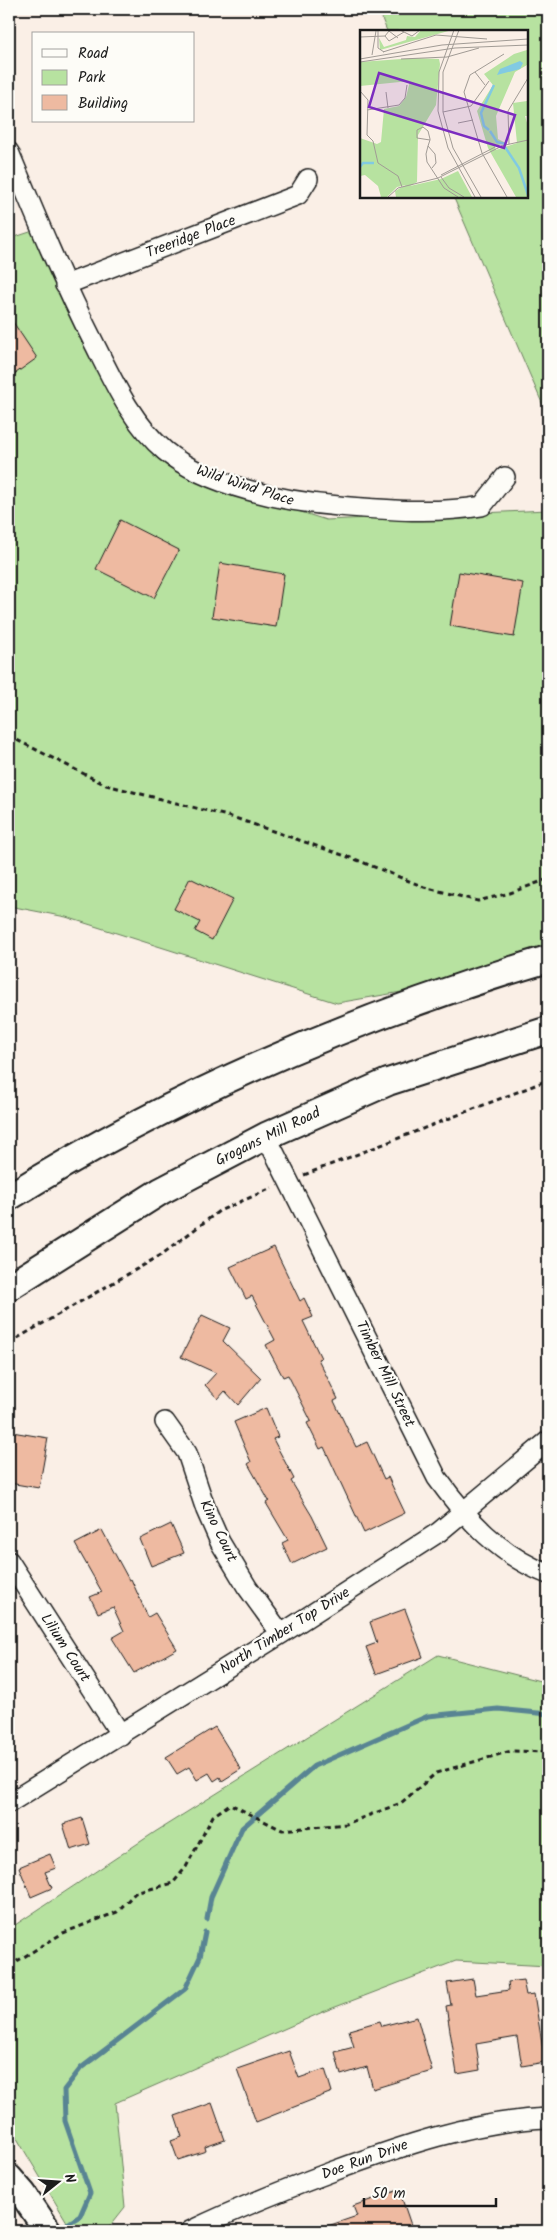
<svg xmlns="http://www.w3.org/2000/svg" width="557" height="2240" font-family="Kalam,sans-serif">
	<rect width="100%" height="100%" fill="#faefe6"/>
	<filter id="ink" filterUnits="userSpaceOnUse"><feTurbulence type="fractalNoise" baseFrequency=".02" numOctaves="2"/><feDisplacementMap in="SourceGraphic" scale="10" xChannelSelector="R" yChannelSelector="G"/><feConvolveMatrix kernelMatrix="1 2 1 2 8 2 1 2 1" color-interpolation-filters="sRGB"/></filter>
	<g filter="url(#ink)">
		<!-- green -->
		<path fill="#b7e2a0" stroke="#6a7f5e" d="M378,9H548V417L453,196H526V31H387Z
			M33,231L109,391L148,449L179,473L326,520L548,510V948L413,990L337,1003L66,917L9,906V239Z
			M438,1655L548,1683V1966L456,1961L325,2011L115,2103L125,2207L106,2231H76L67,2222L9,2125V1929L155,1832Z"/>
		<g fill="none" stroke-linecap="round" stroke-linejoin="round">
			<!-- stream -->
			<path stroke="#598493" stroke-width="5" d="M207,1919L211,1897L242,1828L314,1766L428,1716L498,1709L548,1714
				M64,2226L80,2216L90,2193L65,2121L64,2090L81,2068L185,1989L200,1957L205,1932"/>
		</g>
		<!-- building -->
		<path fill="#eebaa1" stroke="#1c1c1c" d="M9,316L37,358L9,378Z
			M120,520L179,550L154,598L96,569Z
			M220,563L284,574L276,627L212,617Z
			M459,572L523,583L514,637L450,626Z
			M190,878L233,899L212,940L195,931L200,922L174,909Z
			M274,1247L300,1301L304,1298L313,1317L303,1321L321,1358L318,1359L338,1399L334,1401L356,1447L367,1442L384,1479L388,1477L405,1513L364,1533L324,1447L320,1449L307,1423L311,1421L288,1375L283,1377L266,1345L275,1340L252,1296L246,1299L230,1267Z
			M202,1315L230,1328L223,1341L261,1378L238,1405L225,1391L218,1399L205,1385L216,1373L181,1357Z
			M266,1408L278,1437L273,1439L294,1479L291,1481L312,1516L327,1547L292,1564L282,1543L288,1540L266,1503L269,1501L248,1464L251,1462L234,1422Z
			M12,1432L48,1438L39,1488L9,1483V1455Z
			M171,1524L184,1553L151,1566L140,1539Z
			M102,1530L129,1580L131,1579L148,1617L155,1613L177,1649L134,1673L112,1638L124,1631L113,1607L98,1613L90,1597L102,1592L75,1544Z
			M405,1609L423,1657L376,1674L366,1647L377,1643L370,1622Z
			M215,1727L241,1769L222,1781L220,1777L214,1781L209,1773L197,1780L189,1767L177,1774L166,1757Z
			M82,1818L90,1844L71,1850L63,1824Z
			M50,1854L56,1868L45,1872L52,1888L31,1897L19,1867Z
			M473,1979L476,1995L509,1990L508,1982L523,1980L526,1995L534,1994L545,2062L522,2066L517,2037L476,2044L480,2070L457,2074L446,2006L451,2005L447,1983Z
			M417,2017L432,2071L373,2089L367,2067L341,2075L335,2052L354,2047L349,2030L380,2021L382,2026Z
			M289,2051L299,2078L325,2069L332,2092L256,2122L237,2069Z
			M212,2103L225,2140L205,2147L206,2151L178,2160L171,2141L182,2137L175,2116Z
			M399,2190L413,2231H320L319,2229L357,2216L353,2206Z"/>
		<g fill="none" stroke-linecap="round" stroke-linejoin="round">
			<defs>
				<path id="street" d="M9,152C36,217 63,282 95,345C114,383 132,423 165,451C207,486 287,502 339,506C388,510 435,514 482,506L505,477
					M65,285L298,195L308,179
					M266,1136L437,1478C466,1518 500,1556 548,1574
					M165,1422L187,1453L206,1510L220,1542L247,1587L281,1634
					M9,1561L121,1735
					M9,1803L281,1634L439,1532L548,1441
					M190,2231C236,2209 283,2190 331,2172C401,2146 473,2121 548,2118"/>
				<path id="secondary" d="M9,1197C177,1093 359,1015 548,959
					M9,1287L161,1191L266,1136L388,1082L548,1030
					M9,2178L23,2194L48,2231"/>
			</defs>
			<!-- street casing -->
			<use href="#street" stroke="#1c1c1c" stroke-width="22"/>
			<!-- secondary casing -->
			<use href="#secondary" stroke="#1c1c1c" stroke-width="30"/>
			<!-- path -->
			<path stroke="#1c1c1c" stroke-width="3" stroke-dasharray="5 4" stroke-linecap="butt" d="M9,736L106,785L235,818L357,860L424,887L478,901L510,893L548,879
				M304,1175L548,1080
				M9,1343L161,1255L219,1211L272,1188
				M9,1966L63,1933L117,1912L135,1893L173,1883L186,1867L213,1816L230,1804L282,1830L346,1824L401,1803L436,1773L511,1751L548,1752"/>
			<!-- street -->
			<use href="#street" stroke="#fdfcf7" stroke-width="19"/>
			<!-- secondary -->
			<use href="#secondary" stroke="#fdfcf7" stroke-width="26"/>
		</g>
	</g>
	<g text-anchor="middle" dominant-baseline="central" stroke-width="4.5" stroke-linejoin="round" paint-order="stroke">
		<!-- street labels -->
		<g font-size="15" fill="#1c1c1c" stroke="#fdfcf7">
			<text transform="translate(191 237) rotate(-21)">Treeridge Place</text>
			<text transform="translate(245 486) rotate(18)">Wild Wind Place</text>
			<text transform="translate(268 1137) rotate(-26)">Grogans Mill Road</text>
			<text transform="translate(385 1374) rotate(64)">Timber Mill Street</text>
			<text transform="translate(218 1531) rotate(64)">Kino Court</text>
			<text transform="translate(285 1631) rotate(-32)">North Timber Top Drive</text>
			<text transform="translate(65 1648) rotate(57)">Lilium Court</text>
			<text transform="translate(365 2160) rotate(-20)">Doe Run Drive</text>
		</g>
	</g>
	<!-- overview -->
	<g transform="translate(360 30)">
		<rect width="168" height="168" fill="#faefe6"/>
		<path d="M61,0H92L20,20L19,8L24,17L46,10L47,6L55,7ZM167,20V35L155,42L136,86L138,109L146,113L135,116L136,120L157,113L153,73L167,71V86H165L168,96L167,167H156L128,118L117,81L133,55L124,44L154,24ZM55,28L79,29L80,34L76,75L58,105L57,152L50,156L81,149L98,141L112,167H36L35,161L46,155L37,157L27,167H21L18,156L5,145L0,146V108L17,114L21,112L24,79L39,76L46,67L50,51L0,56V32Z" fill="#b7e2a0"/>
		<path d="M160,31L163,33L160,39L137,45L140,39Z" fill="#81cae2"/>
		<path fill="none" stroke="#81cae2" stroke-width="2.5" d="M129,100L124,96L121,83L134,55M130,101L137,112L145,114M145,117L159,138L168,165M0,137L3,133H14"/>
		<path fill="none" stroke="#a19b95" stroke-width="1" d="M18,0V18L24,22M40,0L52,6L60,0M94,0L79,42L78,81L88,118L115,167M99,0L83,42V82L93,118L121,167M25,6L29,11L44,2M25,6L29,1L38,8M0,7L25,6M23,22L76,5L127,9M144,24L110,45L104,62L122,123L147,167M12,25L16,1M0,29L82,15L168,9M41,29L87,27L119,18M0,32L95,18L168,15M115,42L125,55M0,61L8,70L7,105M26,62L28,78M7,80L39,75L45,68L47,55M83,82L111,76L129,51M98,93L113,90M7,105L13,111L18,133L38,146L42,157M70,110L57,108V100L63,97L68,101L70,109V110L68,116L66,124L67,132L84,158L98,167M149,114L148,81L168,48M68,116L75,124L76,133L72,138M141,116L168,110M81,145L135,117M81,147L89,158L104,167M28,167L38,158L78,148L142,116"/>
		<path fill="#7b2cbf" fill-opacity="0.15" stroke="#7b2cbf" stroke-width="2.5" d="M19,43L155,85L144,118L9,77Z"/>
		<rect width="168" height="168" fill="none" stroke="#1c1c1c" stroke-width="2.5"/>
	</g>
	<!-- margin -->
	<rect width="557" height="2240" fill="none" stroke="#fdfcf7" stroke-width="30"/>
	<rect x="15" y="15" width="527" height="2210" fill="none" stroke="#1c1c1c" stroke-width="2" filter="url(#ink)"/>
	<!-- legend -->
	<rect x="32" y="32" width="162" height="90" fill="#fdfcf7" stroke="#a3a29f"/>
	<rect x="42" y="49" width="25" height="8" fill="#fdfcf7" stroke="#a3a29f"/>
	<text x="78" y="58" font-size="15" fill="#1c1c1c">Road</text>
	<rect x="42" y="70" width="25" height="15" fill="#b7e2a0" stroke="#a3a29f"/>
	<text x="78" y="82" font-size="15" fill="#1c1c1c">Park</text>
	<rect x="42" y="95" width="25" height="15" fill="#eebaa1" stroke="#a3a29f"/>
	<text x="78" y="108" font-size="15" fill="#1c1c1c">Building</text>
	<!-- north arrow -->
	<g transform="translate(58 2182) rotate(73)" stroke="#fdfcf7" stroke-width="4" paint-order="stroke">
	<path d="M0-4L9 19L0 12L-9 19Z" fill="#1c1c1c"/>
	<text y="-8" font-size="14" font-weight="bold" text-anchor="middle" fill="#1c1c1c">N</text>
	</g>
	<!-- scale -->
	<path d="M364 2198v8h132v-8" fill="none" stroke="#1c1c1c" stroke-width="2.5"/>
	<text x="372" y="2198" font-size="15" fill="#1c1c1c" stroke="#fdfcf7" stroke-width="4" paint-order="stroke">50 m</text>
</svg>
